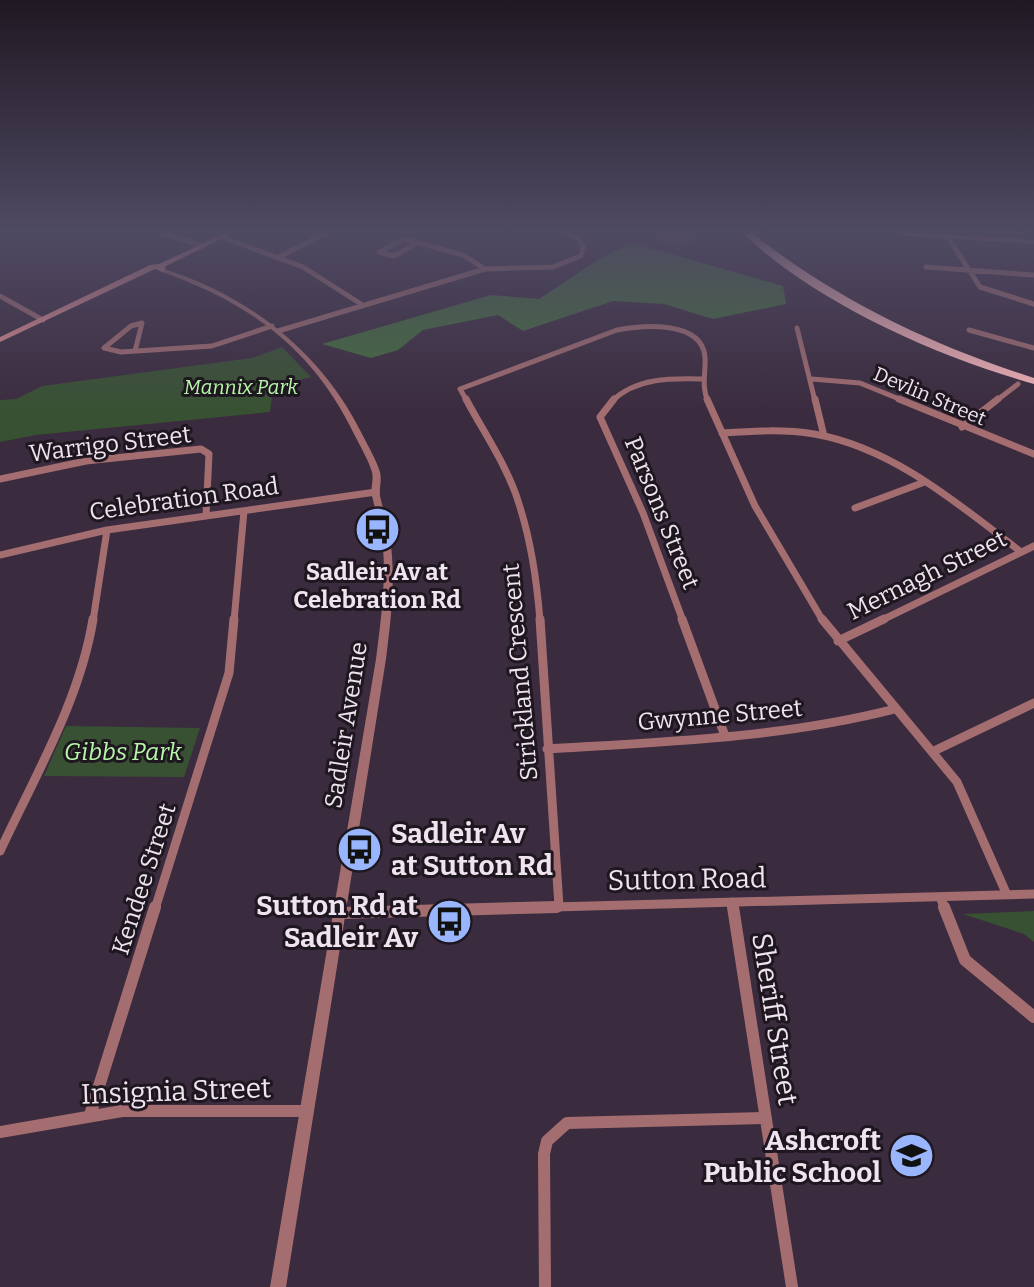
<svg xmlns="http://www.w3.org/2000/svg" width="1034" height="1287" font-family="Bitter,serif">
	<rect width="100%" height="100%" fill="#3b2b3e"/>
	<!-- green -->
	<path fill="#385132" d="M282,347L311,377L273,387L270,412L36,435L0,442V400L16,399L42,386L252,358Z
		M66,726L200,728L184,777L44,776Z
		M1034,911V942L1024,934L963,914Z"/>
	<!-- forest -->
	<path fill="#436e3a" d="M632,243L783,286L786,304L713,319L664,304L613,301L523,331L498,315L423,330L398,350L371,358L322,344L491,295L539,299L602,257Z"/>
	<g fill="none" stroke-linecap="round" stroke-linejoin="round">
		<!-- minor-far3 -->
		<path stroke="#a46e71" stroke-width="5" d="M162,233L202,246
			M222,237L303,267L361,304
			M948,237L980,287L1034,304
			M417,243L394,256L379,252L404,239L463,255L485,269
			M279,257L326,233
			M926,267L1034,275
			M0,296L43,320
			M797,328L815,401
			M969,330L1034,348
			M278,331L485,269L553,267L581,256L583,246L578,238L567,233
			M135,351L142,323L131,326L104,348L121,352L212,346L272,326
			M812,379L860,383L904,401
			M467,401L460,389L617,330C642,325 702,320 705,357C706,372 701,387 708,401
			M612,401C636,378 670,378 702,379
			M996,401L1018,384"/>
		<!-- minor-far2 -->
		<path stroke="#a46e71" stroke-width="7" d="M466,399C484,433 508,467 519,504C531,541 537,582 540,621
			M614,399L600,417L643,513L683,621
			M707,399L755,506L823,621
			M815,399L824,436
			M899,399L1034,454
			M962,427L998,399
			M722,433C753,431 784,429 814,434C892,447 961,506 1021,552
			M0,479L86,461L201,449L209,454L206,516
			M855,508L922,483
			M0,555L107,530L376,492
			M93,621L107,530
			M234,621L244,511
			M880,621L1034,546"/>
		<!-- minor-far1 -->
		<path stroke="#a46e71" stroke-width="9" d="M540,619L559,906
			M682,619L725,736
			M822,619L957,782L1007,895
			M838,641L884,619
			M547,749C664,742 781,738 895,709
			M934,751L1034,703
			M0,851C35,776 80,700 93,619
			M940,897L945,909
			M732,902L733,909
			M155,909L229,673L234,619
			M484,909L1034,894"/>
		<!-- minor -->
		<path stroke="#a46e71" stroke-width="12" d="M733,907L792,1287
			M944,907L965,960L1034,1017
			M341,913L557,907
			M90,1115L155,907
			M0,1132L122,1111H306
			M545,1287L544,1154L547,1141L567,1123L766,1118"/>
		<!-- tertiary -->
		<path fill="#a46e71" fill-rule="evenodd" d="M895,233H923L1034,240V244L898,235Z
			M161,268C248,295 321,351 362,434C368,446 376,459 380,472C382,481 379,488 380,496C383,510 388,523 390,538C396,578 391,619 386,659L286,1287H270L376,659C381,619 387,578 382,538C380,523 375,510 372,496C370,488 374,481 372,472C368,459 360,446 354,434C313,348 247,301 159,271L158,270Z"/>
		<!-- secondary -->
		<path fill="#e48f94" fill-rule="evenodd" d="M225,233H233L166,266L164,272L155,269L0,342V337L150,265L159,264Z"/>
		<!-- primary -->
		<path fill="#fbb8bb" fill-rule="evenodd" d="M743,233H752C837,300 931,345 1034,378V384C938,357 815,303 743,233Z"/>
	</g>
	<!-- wall -->
	<path fill="#6d4874" d="M652,233H699L698,238L684,244L660,241Z"/>
	<!-- shaded-wall -->
	<path fill="#593b5e" d="M685,233H699L698,238L684,244Z"/>
	<!-- sky -->
	<linearGradient id="sky" x2="0" y2="1"><stop stop-color="#201822"/><stop offset="0.56" stop-color="#4f4a63"/><stop offset="1" stop-color="#4f4a63" stop-opacity="0"/></linearGradient>
	<rect width="1034" height="413" fill="url(#sky)"/>
	<!-- icons -->
	<defs>
		<symbol id="bus-disc" viewBox="-11 -11 22 22"><circle r="9.5" fill="#99b5fd" stroke="#1e171f"/><path d="M-5-6H5V4H4V6H2V4H-2V6H-4V4H-5ZM-3.5-4V0h7V-4ZM-3.5 1.2v1.5H-2V1.2ZM2 1.2v1.5H3.5V1.2Z" fill="#111"/></symbol>
		<symbol id="school-disc" viewBox="-11 -11 22 22"><circle r="9.5" fill="#99b5fd" stroke="#1e171f"/><path d="M0-5L7-2L0 1L-7-2ZM-4 1L0 2.5L4 1V4Q0 6-4 4Z" fill="#111"/></symbol>
	</defs>
	<g fill-rule="evenodd">
		<use href="#bus-disc" x="352" y="504" width="51" height="51"/>
		<use href="#bus-disc" x="334" y="824" width="51" height="51"/>
		<use href="#bus-disc" x="424" y="896" width="51" height="51"/>
		<use href="#school-disc" x="886" y="1130" width="51" height="51"/>
	</g>
	<g text-anchor="middle" dominant-baseline="central" stroke-width="6" stroke-linejoin="round" paint-order="stroke">
		<!-- far-park labels -->
		<g font-size="20" font-style="italic" fill="#b7f7a9" stroke="#1e171f">
			<text x="241" y="387">Mannix Park</text>
		</g>
		<!-- far-street labels -->
		<g font-size="20" fill="#eee3ef" stroke="#1e171f">
			<text transform="translate(930 396) rotate(23)">Devlin Street</text>
		</g>
		<!-- street labels -->
		<g font-size="24" fill="#eee3ef" stroke="#1e171f">
			<text transform="translate(110 444) rotate(-7)">Warrigo Street</text>
			<text transform="translate(184 499) rotate(-8)">Celebration Road</text>
			<text transform="translate(662 513) rotate(68)">Parsons Street</text>
			<text transform="translate(927 575) rotate(-26)">Mernagh Street</text>
			<text transform="translate(520 672) rotate(-95)">Strickland Crescent</text>
			<text transform="translate(720 715) rotate(-5)">Gwynne Street</text>
			<text transform="translate(346 725) rotate(-81)">Sadleir Avenue</text>
			<text transform="translate(144 879) rotate(-72)">Kendee Street</text>
		</g>
		<!-- poi labels -->
		<g font-size="24" font-weight="bold" fill="#eee3ef" stroke="#1e171f">
			<text x="377" y="572">Sadleir Av at<tspan x="377" dy="28">Celebration Rd</tspan></text>
		</g>
		<!-- park labels -->
		<g font-size="24" font-style="italic" fill="#b7f7a9" stroke="#1e171f">
			<text x="123" y="752">Gibbs Park</text>
		</g>
		<!-- near-poi labels -->
		<g font-size="28" font-weight="bold" fill="#eee3ef" stroke="#1e171f" text-anchor="end">
			<text x="391" y="833" text-anchor="start">Sadleir Av<tspan x="391" dy="32">at Sutton Rd</tspan></text>
			<text x="418" y="905">Sutton Rd at<tspan x="418" dy="32">Sadleir Av</tspan></text>
			<text x="881" y="1140">Ashcroft<tspan x="881" dy="32">Public School</tspan></text>
		</g>
		<!-- near-street labels -->
		<g font-size="28" fill="#eee3ef" stroke="#1e171f">
			<text transform="translate(687 879) rotate(-1)">Sutton Road</text>
			<text transform="translate(775 1019) rotate(81)">Sheriff Street</text>
			<text transform="translate(176 1091) rotate(-2)">Insignia Street</text>
		</g>
	</g>
</svg>
